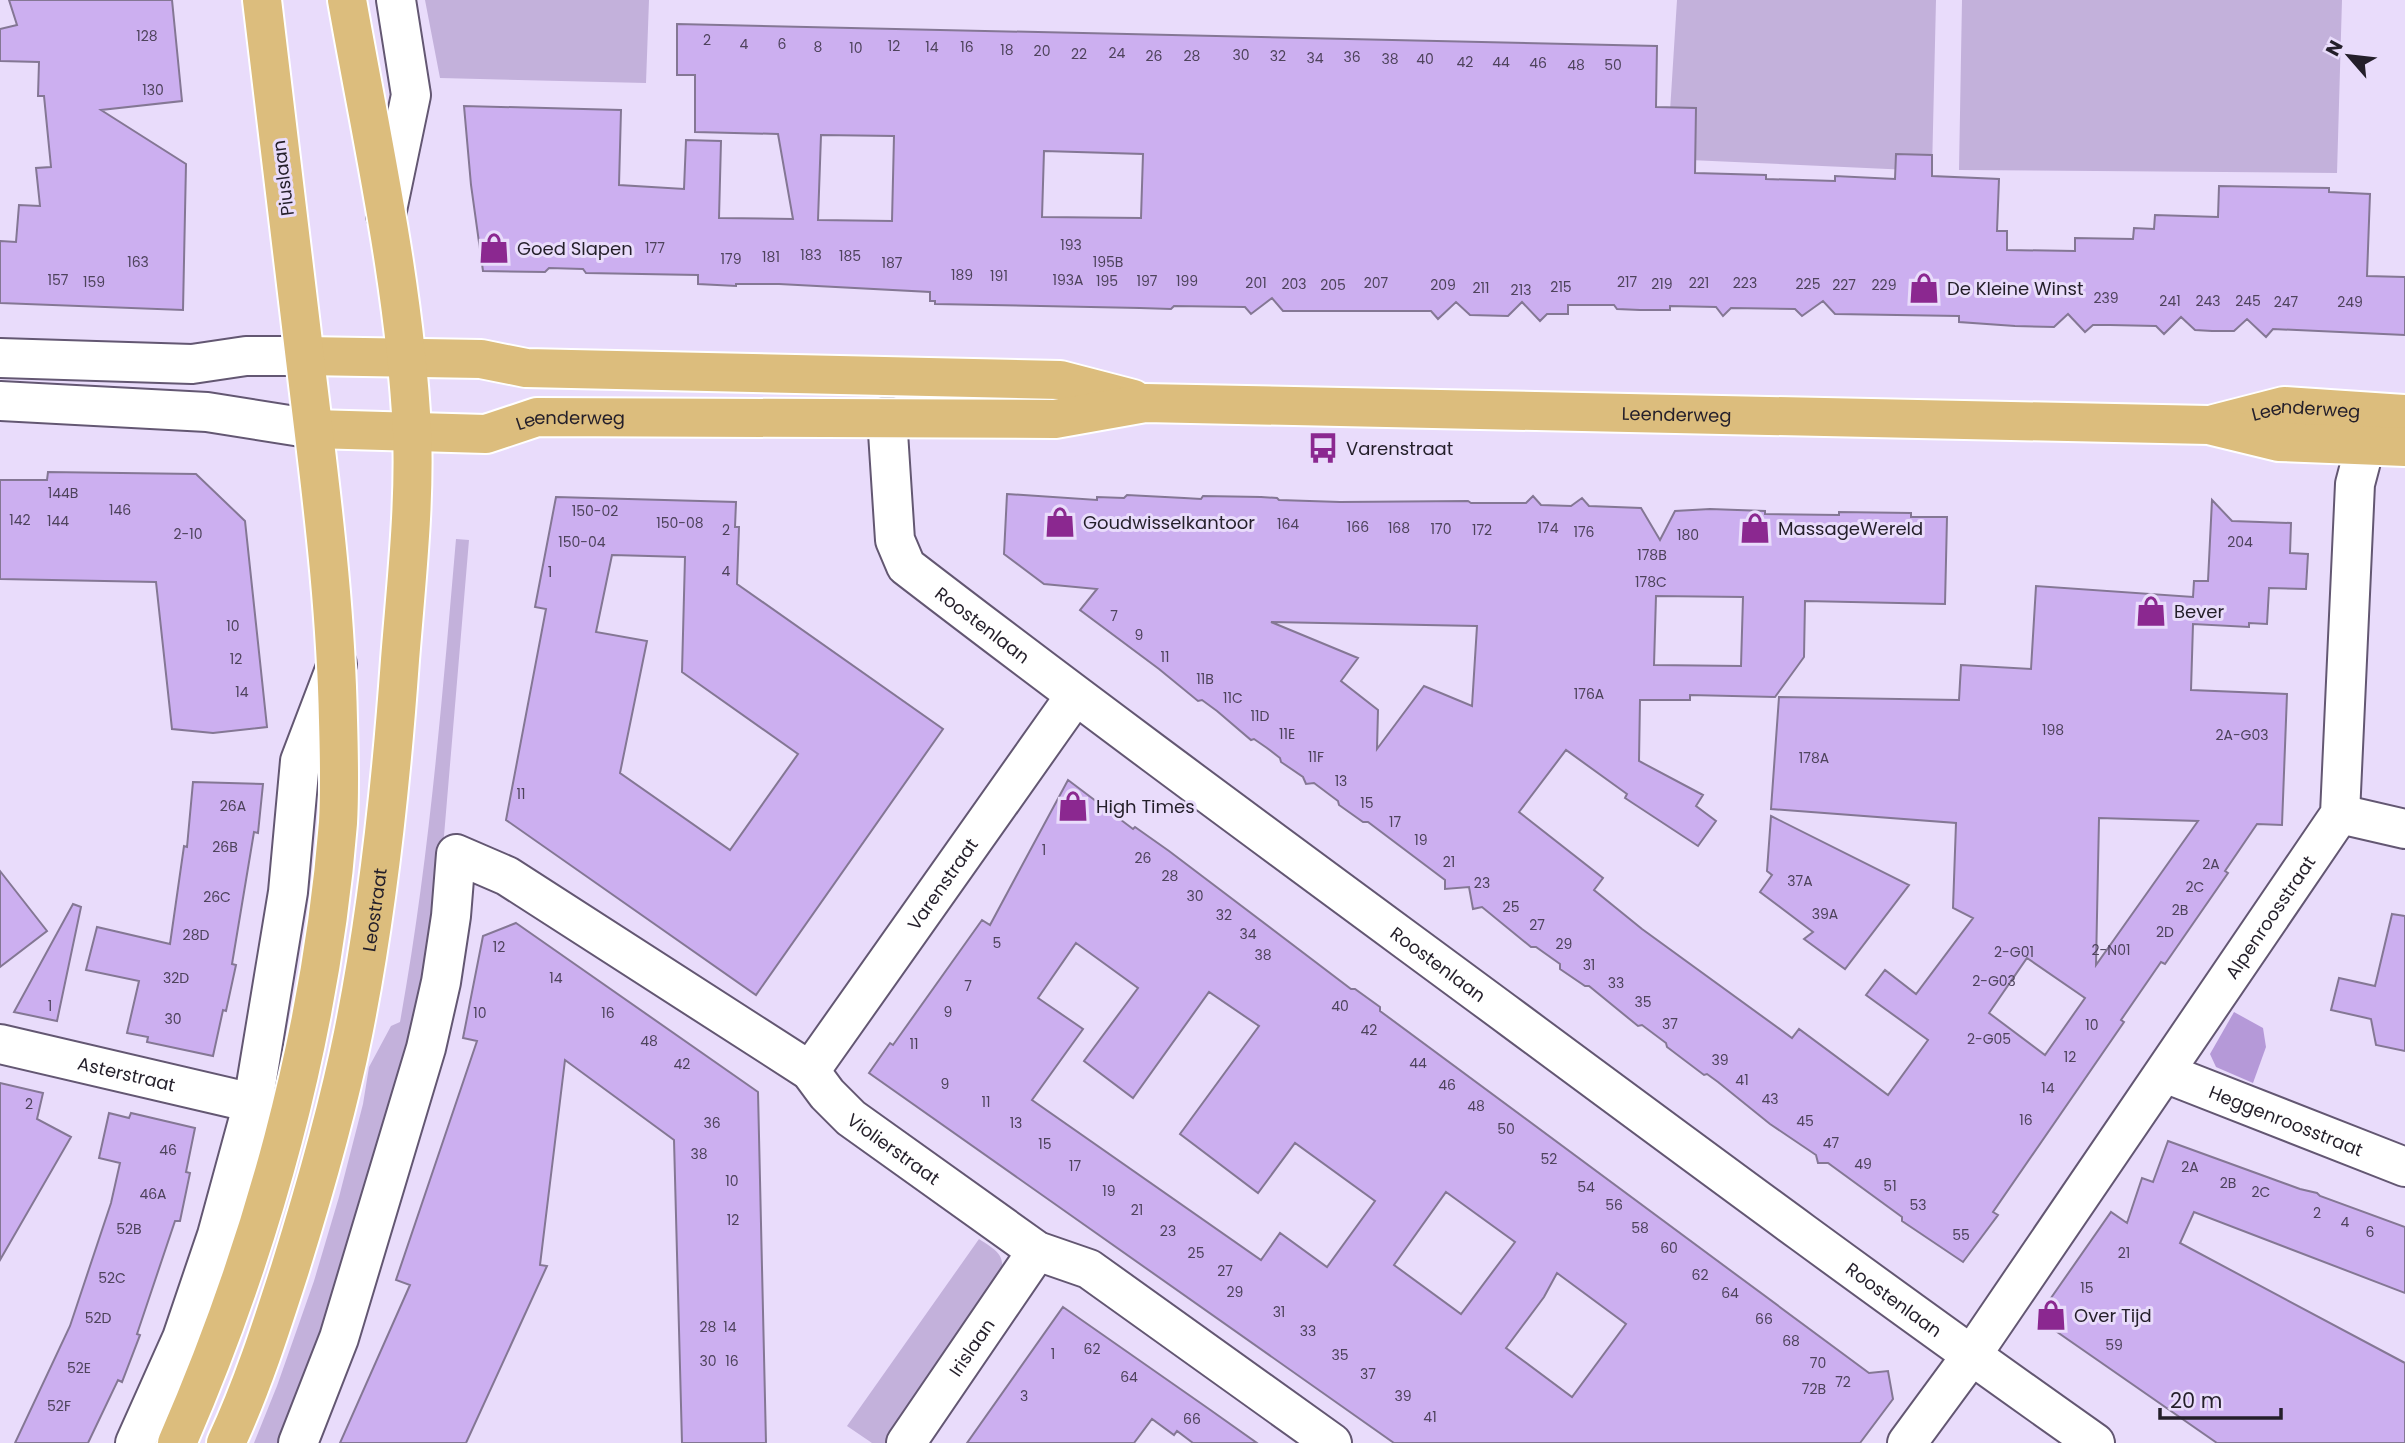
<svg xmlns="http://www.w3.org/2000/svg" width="2405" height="1443" font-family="Poppins,sans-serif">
	<rect width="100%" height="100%" fill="#e9dcfb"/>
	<!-- green -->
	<path fill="#c3b1db" d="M425,0H649L646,83L440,78Z
		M1677,0H1936L1932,171L1667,159Z
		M1962,0H2342L2337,173L1959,170Z
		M456,539L469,540L434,954L329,1330L283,1443H254L277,1386L314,1281L339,1197L363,1104L369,1067L391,1026L400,1022C429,862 442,701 456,539Z
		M979,1239C997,1251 1007,1255 1000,1278L887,1443H872L847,1426Z"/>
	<!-- forest -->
	<path fill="#b599d8" d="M2234,1012L2263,1028L2266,1047L2253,1083L2216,1067L2210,1054Z"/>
	<!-- building -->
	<path fill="#ccaff0" stroke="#847794" stroke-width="2" fill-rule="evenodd" d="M9,0H172L182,101L101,110L186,164L183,310L0,303V241L16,242L19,205L40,206L36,168L51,167L44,96H38L39,62L0,61V29L17,25Z
		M677,24L1657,46L1656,107L1696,108L1695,173L1766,175V179L1835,181V176L1895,179L1896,154L1932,155V176L1999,179L1997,231H2007V250L2075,251V238L2133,239L2134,228L2154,229L2155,215L2218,217L2219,186L2329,188V192L2370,194L2367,276L2405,277V335L2273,329L2266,337L2247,319L2234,331H2212L2195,330L2181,317L2164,334L2156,326L2110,325H2093L2085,332L2068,314L2054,327L2015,326L1959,322V316L1835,314L1823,301L1802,316L1795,309L1731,308L1723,316L1716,307L1670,306V310H1640L1617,309L1614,305H1568V314H1547L1540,321L1522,302L1508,316L1470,315L1456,302L1438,319L1431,311H1283L1272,298L1251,314L1245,307L1174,306L1171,309L1140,308L935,304V301H930V292L779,284H736V286L698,284V275L586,273L583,269L549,268L545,272L483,271L471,185L464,106L621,110L619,185L684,189L686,140L721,141L719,218L793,219L778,134L695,132V75H677ZM821,135L894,136L892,221L818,220ZM1044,151L1143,154L1141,218L1042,217Z
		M48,472L196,474L245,521L267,727L213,733L172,729L156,582L0,579V480H47Z
		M1007,494L1097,500V497L1124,498L1127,495L1184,498L1201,499L1203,496L1261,497L1277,498L1279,500L1340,502L1468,501L1471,503H1526L1533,496L1541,505L1571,506L1582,498L1589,506L1641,508L1660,540L1675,511L1710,509L1765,511V514L1839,515V512L1911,513V517H1947L1945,604L1805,601L1804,657L1775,697L1690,695V700H1640L1639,761L1703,795L1696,806L1716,821L1698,846L1625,798L1627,794L1566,750L1519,812L1603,878L1594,890L1642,929L1792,1038L1799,1029L1888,1095L1928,1040L1866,995L1885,970L1916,994L1973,918L1953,908L1956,823L1771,809L1779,697L1959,700L1961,665L2031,669L2036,586L2193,597L2194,581H2208L2212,500L2232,521L2291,523L2290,553L2308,554L2306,589L2269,588L2267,624L2249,623V627L2193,624L2191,690L2287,694L2282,825L2257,824L2225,871L2228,873L2165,964L2161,962L2121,1020L2124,1022L1993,1212L1998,1215L1963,1262L1902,1221V1217L1828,1163H1818L1816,1155L1770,1124L1718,1082L1707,1074L1704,1075L1667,1047L1666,1043L1642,1025L1638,1026L1589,986H1585L1560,969V964L1536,947H1531L1482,907L1473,909L1469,887L1445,889V880L1368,822H1363L1339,805L1338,801L1314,783L1306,784L1303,777L1281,762L1280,758L1267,748L1254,739L1251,740L1217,711L1202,700L1198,701L1159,669L1080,610L1097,589L1044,584L1004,554ZM1656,596L1743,597L1741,666L1654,665ZM1271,622L1477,626L1472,706L1424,686L1377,749L1378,710L1341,681L1358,658ZM2099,818L2198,821L2096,965ZM2027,958L2085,998L2045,1055L1989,1013Z
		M556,497L736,502L735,527H739L737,584L943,729L756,995L506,820L546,609L535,607ZM612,555L685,557L682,672L798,754L730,850L620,773L647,641L596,632Z
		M1068,780L1133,829L1135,827L1169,851L1351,989H1355L1380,1007V1011L1869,1373L1888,1371L1893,1399L1860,1443H1394L869,1073L890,1043L893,1045L982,920L990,925ZM1076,943L1138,988L1084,1061L1133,1098L1209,992L1259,1026L1180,1134L1258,1193L1295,1143L1375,1201L1327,1267L1280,1233L1261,1260L1032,1100L1083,1029L1038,998ZM1446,1192L1515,1242L1461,1314L1394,1265ZM1557,1273L1626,1324L1572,1397L1506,1348L1544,1297Z
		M193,782L263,784L258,833L254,832L232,964L236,965L226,1011L223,1010L213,1056L147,1042L148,1037L127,1033L139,981L86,970L97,927L170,944L184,846L187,847Z
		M1771,816L1909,885L1845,969L1804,939L1813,932L1760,892L1772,875L1767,871Z
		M0,871L47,931L0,967Z
		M73,904L81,907L57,1021L14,1012Z
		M2392,914L2405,916V1051L2376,1045L2371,1019L2331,1010L2339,978L2375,986Z
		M516,923L758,1092L766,1443H682L674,1140L565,1060L540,1265L547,1266L466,1443H340L410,1285L396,1280L477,1041L463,1038L483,936Z
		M0,1083L43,1093L37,1119L71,1137L0,1260Z
		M109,1113L129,1118L131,1113L195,1128L186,1172L190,1173L180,1221H175L137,1334L140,1335L122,1382L118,1380L88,1443H15L70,1326L111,1203L120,1163L99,1158Z
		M2168,1141L2300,1189L2317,1193L2320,1196L2405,1227V1293L2194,1212L2180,1243L2405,1363V1443H2217L2037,1318L2111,1212L2127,1223L2142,1178L2153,1182Z
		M1063,1307L1209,1409L1257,1443H1193L1177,1431L1174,1435L1152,1419L1134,1443H967Z"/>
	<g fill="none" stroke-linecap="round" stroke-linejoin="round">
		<defs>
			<g id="minor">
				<path d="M386,215L411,95L396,0"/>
				<path d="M2340,814L2405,829"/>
				<path id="s1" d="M0,1044L253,1103"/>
				<path id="s2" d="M810,1071L1075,696"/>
				<path id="s3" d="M2165,1073L2405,1167"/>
				<path d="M135,1443L182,1338L217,1235L253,1103L288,892L300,761L337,664"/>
				<path id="s4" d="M298,1443L339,1338L426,1048L441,982L451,916L456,854L507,876L810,1071L827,1094L851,1118L1037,1251L1089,1269L1332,1443"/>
				<path id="s5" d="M906,1443L1037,1251"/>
				<path id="s6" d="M1907,1443L1971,1356L2340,814L2355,484L2365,446L2368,413"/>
			</g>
			<g id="tertiary">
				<path id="s7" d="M887,417L895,540L906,566C1106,720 1310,869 1513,1019C1706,1162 1899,1305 2095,1443"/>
			</g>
			<path id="secondary" d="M0,358L192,364L246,356H305
				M0,401L207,412L314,429"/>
			<g id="primary">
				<path d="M305,356L481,359L526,368L1060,380L1133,399"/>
				<path id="s8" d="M2214,424L2284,406L2405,414"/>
				<path id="s9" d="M314,429L486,434L537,417L1055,419L1145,403L2209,425L2279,442L2405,447"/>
				<path d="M177,1443C262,1248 321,1036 338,823C340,789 339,754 338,720C336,621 325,524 313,426C296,284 279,142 262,0"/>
				<path id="s10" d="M226,1443C252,1387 271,1328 290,1269C314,1192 337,1113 353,1034C378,910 391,786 400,660C406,584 415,507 412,431C405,286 372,142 347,0"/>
			</g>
		</defs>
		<!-- minor casing -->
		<use href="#minor" stroke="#635772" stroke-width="42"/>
		<!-- tertiary casing -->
		<use href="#tertiary" stroke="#635772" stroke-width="42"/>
		<!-- secondary casing -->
		<use href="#secondary" stroke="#635772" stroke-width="42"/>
		<!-- primary casing -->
		<use href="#primary" stroke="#fff" stroke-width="42"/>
		<!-- minor -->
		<use href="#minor" stroke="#fff" stroke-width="38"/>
		<!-- tertiary -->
		<use href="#tertiary" stroke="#fff" stroke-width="38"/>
		<!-- secondary -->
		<use href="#secondary" stroke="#fff" stroke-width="38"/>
		<!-- primary -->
		<use href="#primary" stroke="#dcbd7d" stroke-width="38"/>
	</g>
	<!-- icons -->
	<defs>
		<symbol id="shop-bare" viewBox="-9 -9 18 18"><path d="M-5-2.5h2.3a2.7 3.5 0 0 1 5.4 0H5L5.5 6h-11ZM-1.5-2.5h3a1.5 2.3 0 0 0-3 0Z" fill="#8b2890" stroke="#e9dcfb" stroke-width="2.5" paint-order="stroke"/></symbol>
		<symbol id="bus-bare" viewBox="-9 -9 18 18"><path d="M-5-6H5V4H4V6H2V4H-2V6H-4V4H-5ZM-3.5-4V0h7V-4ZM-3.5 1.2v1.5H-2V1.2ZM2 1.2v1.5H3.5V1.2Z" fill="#8b2890" stroke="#e9dcfb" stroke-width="2.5" paint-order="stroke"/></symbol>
	</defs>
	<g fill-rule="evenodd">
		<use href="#shop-bare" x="472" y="226" width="44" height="44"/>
		<use href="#shop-bare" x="1902" y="266" width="44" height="44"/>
		<use href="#bus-bare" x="1301" y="426" width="44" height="44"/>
		<use href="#shop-bare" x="1038" y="500" width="44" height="44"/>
		<use href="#shop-bare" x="1733" y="506" width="44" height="44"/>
		<use href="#shop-bare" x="2129" y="589" width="44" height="44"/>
		<use href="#shop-bare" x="1051" y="784" width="44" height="44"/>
		<use href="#shop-bare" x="2029" y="1293" width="44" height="44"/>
	</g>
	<g text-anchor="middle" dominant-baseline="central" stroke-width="6" stroke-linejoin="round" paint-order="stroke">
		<!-- number labels -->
		<g font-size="14" fill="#4e435c">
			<text x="147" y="36">128</text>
			<text x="707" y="40">2</text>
			<text x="744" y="44">4</text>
			<text x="782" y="44">6</text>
			<text x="894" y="46">12</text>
			<text x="818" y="47">8</text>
			<text x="932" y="47">14</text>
			<text x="967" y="47">16</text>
			<text x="856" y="48">10</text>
			<text x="1007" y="50">18</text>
			<text x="1042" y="51">20</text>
			<text x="1117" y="53">24</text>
			<text x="1079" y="54">22</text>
			<text x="1241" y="55">30</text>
			<text x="1154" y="56">26</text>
			<text x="1192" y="56">28</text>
			<text x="1278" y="56">32</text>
			<text x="1352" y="57">36</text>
			<text x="1315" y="58">34</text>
			<text x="1390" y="59">38</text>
			<text x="1425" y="59">40</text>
			<text x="1465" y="62">42</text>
			<text x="1501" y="62">44</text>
			<text x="1538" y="63">46</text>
			<text x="1576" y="65">48</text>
			<text x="1613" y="65">50</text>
			<text x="153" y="90">130</text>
			<text x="1071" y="245">193</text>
			<text x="655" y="248">177</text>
			<text x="811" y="255">183</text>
			<text x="850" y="256">185</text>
			<text x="771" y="257">181</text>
			<text x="731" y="259">179</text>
			<text x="138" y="262">163</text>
			<text x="1108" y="262">195B</text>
			<text x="892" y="263">187</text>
			<text x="962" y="275">189</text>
			<text x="999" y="276">191</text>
			<text x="58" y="280">157</text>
			<text x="1068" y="280">193A</text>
			<text x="1107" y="281">195</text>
			<text x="1147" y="281">197</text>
			<text x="1187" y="281">199</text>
			<text x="94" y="282">159</text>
			<text x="1627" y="282">217</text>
			<text x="1256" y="283">201</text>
			<text x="1376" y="283">207</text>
			<text x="1699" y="283">221</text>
			<text x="1745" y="283">223</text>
			<text x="1294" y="284">203</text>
			<text x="1662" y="284">219</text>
			<text x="1808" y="284">225</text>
			<text x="1333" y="285">205</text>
			<text x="1443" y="285">209</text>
			<text x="1844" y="285">227</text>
			<text x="1884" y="285">229</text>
			<text x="1561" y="287">215</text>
			<text x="1481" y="288">211</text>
			<text x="1521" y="290">213</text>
			<text x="2106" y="298">239</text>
			<text x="2170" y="301">241</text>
			<text x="2208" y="301">243</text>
			<text x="2248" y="301">245</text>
			<text x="2286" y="302">247</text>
			<text x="2350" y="302">249</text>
			<text x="63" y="493">144B</text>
			<text x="120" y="510">146</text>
			<text x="595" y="511">150-02</text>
			<text x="20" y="520">142</text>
			<text x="58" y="521">144</text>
			<text x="680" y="523">150-08</text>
			<text x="1288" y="524">164</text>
			<text x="1358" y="527">166</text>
			<text x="1399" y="528">168</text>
			<text x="1548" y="528">174</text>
			<text x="1441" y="529">170</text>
			<text x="726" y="530">2</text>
			<text x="1482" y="530">172</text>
			<text x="1584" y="532">176</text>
			<text x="188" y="534">2-10</text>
			<text x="1688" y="535">180</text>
			<text x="582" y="542">150-04</text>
			<text x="2240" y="542">204</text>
			<text x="1652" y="555">178B</text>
			<text x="726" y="571">4</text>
			<text x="550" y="572">1</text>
			<text x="1651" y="582">178C</text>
			<text x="1114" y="616">7</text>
			<text x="233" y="626">10</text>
			<text x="1139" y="635">9</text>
			<text x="1165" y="657">11</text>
			<text x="236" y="659">12</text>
			<text x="1205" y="679">11B</text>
			<text x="242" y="692">14</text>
			<text x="1589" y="694">176A</text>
			<text x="1233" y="698">11C</text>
			<text x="1260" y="716">11D</text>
			<text x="2053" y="730">198</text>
			<text x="1287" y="734">11E</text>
			<text x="2242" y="735">2A-G03</text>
			<text x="1316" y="757">11F</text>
			<text x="1814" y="758">178A</text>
			<text x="1341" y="781">13</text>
			<text x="521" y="794">11</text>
			<text x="1367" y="803">15</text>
			<text x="233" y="806">26A</text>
			<text x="1395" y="822">17</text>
			<text x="1421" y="840">19</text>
			<text x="225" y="847">26B</text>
			<text x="1044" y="850">1</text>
			<text x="1143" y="858">26</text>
			<text x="1449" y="862">21</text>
			<text x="2211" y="864">2A</text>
			<text x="1170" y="876">28</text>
			<text x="1800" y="881">37A</text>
			<text x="1482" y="883">23</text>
			<text x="2195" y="887">2C</text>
			<text x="1195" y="896">30</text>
			<text x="217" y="897">26C</text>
			<text x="1511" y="907">25</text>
			<text x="2180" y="910">2B</text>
			<text x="1825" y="914">39A</text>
			<text x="1224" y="915">32</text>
			<text x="1537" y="925">27</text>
			<text x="2165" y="932">2D</text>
			<text x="1248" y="934">34</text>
			<text x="196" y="935">28D</text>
			<text x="997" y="943">5</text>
			<text x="1564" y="944">29</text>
			<text x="499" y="947">12</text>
			<text x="2111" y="950">2-N01</text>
			<text x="2014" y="952">2-G01</text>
			<text x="1263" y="955">38</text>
			<text x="1589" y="965">31</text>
			<text x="176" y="978">32D</text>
			<text x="556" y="978">14</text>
			<text x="1994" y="981">2-G03</text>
			<text x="1616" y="983">33</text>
			<text x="968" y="986">7</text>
			<text x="1643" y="1002">35</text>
			<text x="50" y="1006">1</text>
			<text x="1340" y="1006">40</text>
			<text x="948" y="1012">9</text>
			<text x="480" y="1013">10</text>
			<text x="608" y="1013">16</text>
			<text x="173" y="1019">30</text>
			<text x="1670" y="1024">37</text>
			<text x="2092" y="1025">10</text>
			<text x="1369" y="1030">42</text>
			<text x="1989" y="1039">2-G05</text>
			<text x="649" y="1041">48</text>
			<text x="914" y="1044">11</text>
			<text x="2070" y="1057">12</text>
			<text x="1720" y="1060">39</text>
			<text x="1418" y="1063">44</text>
			<text x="682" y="1064">42</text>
			<text x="1742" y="1080">41</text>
			<text x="945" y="1084">9</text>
			<text x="1447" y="1085">46</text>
			<text x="2048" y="1088">14</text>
			<text x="1770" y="1099">43</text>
			<text x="986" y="1102">11</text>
			<text x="29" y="1104">2</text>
			<text x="1476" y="1106">48</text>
			<text x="2026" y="1120">16</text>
			<text x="1805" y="1121">45</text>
			<text x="712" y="1123">36</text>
			<text x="1016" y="1123">13</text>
			<text x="1506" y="1129">50</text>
			<text x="1831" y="1143">47</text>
			<text x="1045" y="1144">15</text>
			<text x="168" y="1150">46</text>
			<text x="699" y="1154">38</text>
			<text x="1549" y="1159">52</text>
			<text x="1863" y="1164">49</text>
			<text x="1075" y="1166">17</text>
			<text x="2190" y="1167">2A</text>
			<text x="732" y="1181">10</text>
			<text x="2228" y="1183">2B</text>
			<text x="1890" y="1186">51</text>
			<text x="1586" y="1187">54</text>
			<text x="1109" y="1191">19</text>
			<text x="2261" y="1192">2C</text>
			<text x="153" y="1194">46A</text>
			<text x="1614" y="1205">56</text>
			<text x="1918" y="1205">53</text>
			<text x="1137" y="1210">21</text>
			<text x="2317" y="1213">2</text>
			<text x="733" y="1220">12</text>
			<text x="2345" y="1222">4</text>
			<text x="1640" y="1228">58</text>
			<text x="129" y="1229">52B</text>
			<text x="1168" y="1231">23</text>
			<text x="2370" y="1232">6</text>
			<text x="1961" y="1235">55</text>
			<text x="1669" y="1248">60</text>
			<text x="1196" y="1253">25</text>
			<text x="2124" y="1253">21</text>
			<text x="1225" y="1271">27</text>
			<text x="1700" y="1275">62</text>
			<text x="112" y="1278">52C</text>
			<text x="2087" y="1288">15</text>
			<text x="1235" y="1292">29</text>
			<text x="1730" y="1293">64</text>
			<text x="1279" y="1312">31</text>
			<text x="98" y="1318">52D</text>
			<text x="1764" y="1319">66</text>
			<text x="708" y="1327">28</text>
			<text x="730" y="1327">14</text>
			<text x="1308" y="1331">33</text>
			<text x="1791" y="1341">68</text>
			<text x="2114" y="1345">59</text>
			<text x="1092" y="1349">62</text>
			<text x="1053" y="1354">1</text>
			<text x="1340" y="1355">35</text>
			<text x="708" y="1361">30</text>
			<text x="732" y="1361">16</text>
			<text x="1818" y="1363">70</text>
			<text x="79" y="1368">52E</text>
			<text x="1368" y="1374">37</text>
			<text x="1129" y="1377">64</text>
			<text x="1843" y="1382">72</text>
			<text x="1814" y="1389">72B</text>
			<text x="1024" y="1396">3</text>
			<text x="1403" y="1396">39</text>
			<text x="59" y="1406">52F</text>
			<text x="1430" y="1417">41</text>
			<text x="1192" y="1419">66</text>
		</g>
		<!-- street labels -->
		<g font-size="18" fill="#241f2a" stroke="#e9dcfb">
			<text transform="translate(283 178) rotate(-97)">Piuslaan</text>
			<text stroke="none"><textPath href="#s9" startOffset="1367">Leenderweg</textPath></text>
			<text stroke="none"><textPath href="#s8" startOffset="94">Leenderweg</textPath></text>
			<text stroke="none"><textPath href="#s9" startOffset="259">Leenderweg</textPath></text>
			<text stroke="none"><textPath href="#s7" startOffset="248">Roostenlaan</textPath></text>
			<text stroke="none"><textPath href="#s2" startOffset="229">Varenstraat</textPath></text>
			<text stroke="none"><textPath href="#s10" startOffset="555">Leostraat</textPath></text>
			<text stroke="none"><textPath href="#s6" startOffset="639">Alpenroosstraat</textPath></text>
			<text stroke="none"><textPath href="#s7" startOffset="816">Roostenlaan</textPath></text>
			<text stroke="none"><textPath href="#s1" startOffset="130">Asterstraat</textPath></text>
			<text stroke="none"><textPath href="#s3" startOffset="130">Heggenroosstraat</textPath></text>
			<text stroke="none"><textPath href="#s4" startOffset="1143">Violierstraat</textPath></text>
			<text stroke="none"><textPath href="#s7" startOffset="1382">Roostenlaan</textPath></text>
			<text stroke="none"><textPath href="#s5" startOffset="116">Irislaan</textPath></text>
		</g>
		<!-- poi labels -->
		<g font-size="18" fill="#241f2a" stroke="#e9dcfb" text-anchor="start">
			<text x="517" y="248">Goed Slapen</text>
			<text x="1947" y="288">De Kleine Winst</text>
			<text x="1346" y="448">Varenstraat</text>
			<text x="1083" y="522">Goudwisselkantoor</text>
			<text x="1778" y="528">MassageWereld</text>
			<text x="2174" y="611">Bever</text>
			<text x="1096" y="806">High Times</text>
			<text x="2074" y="1315">Over Tijd</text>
		</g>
	</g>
	<!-- north arrow -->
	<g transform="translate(2349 56) rotate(298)" stroke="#e9dcfb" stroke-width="5" paint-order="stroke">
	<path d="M0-5L12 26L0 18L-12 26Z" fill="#241f2a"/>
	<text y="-10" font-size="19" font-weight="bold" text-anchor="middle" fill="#241f2a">N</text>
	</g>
	<!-- scale -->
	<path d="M2160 1408v10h121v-10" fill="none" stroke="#241f2a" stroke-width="3.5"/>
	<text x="2170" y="1408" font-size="21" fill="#241f2a" stroke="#e9dcfb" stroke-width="5" paint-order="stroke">20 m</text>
</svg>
